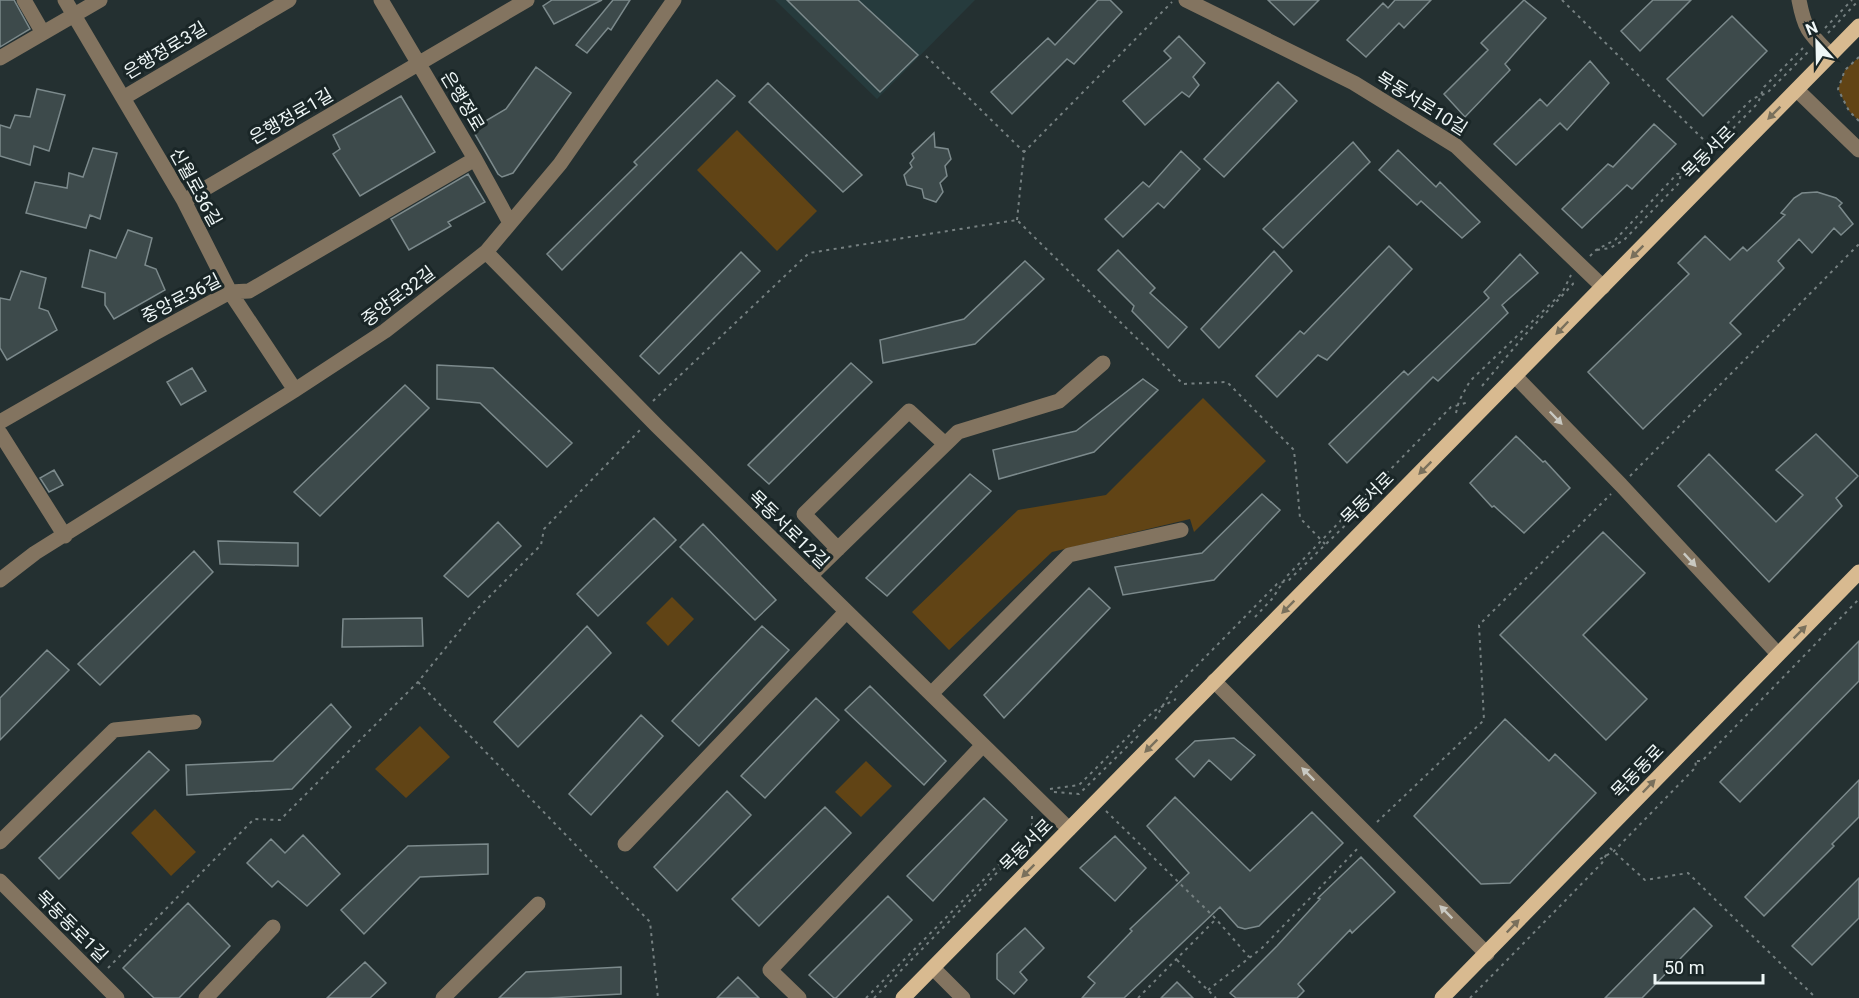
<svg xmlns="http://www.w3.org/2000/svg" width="1859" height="998" font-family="Roboto,'Noto Sans KR',sans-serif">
	<rect width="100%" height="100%" fill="#243031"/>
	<!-- built -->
	<path fill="#263b3d" d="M775,0H975L877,99Z"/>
	<!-- green -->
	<path fill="#614415" d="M1859,57V121L1849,111L1838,89L1845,70Z
		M737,130L817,211L777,251L697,170Z
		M1203,398L1266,461L1194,532L1190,519L1052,552L949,650L912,612L1018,510L1106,495Z
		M672,597L694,619L668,646L646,623Z
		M420,726L450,757L406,798L375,769Z
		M866,761L892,786L861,817L835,792Z
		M155,809L196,852L171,876L131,833Z"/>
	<!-- building -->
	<path fill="#3d4a4b" stroke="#7c8a8c" stroke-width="1.5" d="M0,0H14L30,29L0,47Z
		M552,0H602L554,24L543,6Z
		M613,0H630L611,30L608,28L587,53L576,45Z
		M787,0H858L918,55L880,92Z
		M1098,0H1110L1122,12L1074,64L1067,59L1012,114L991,92L1048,38L1055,45Z
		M1268,0H1319L1294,25Z
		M1395,0H1431L1404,28L1399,23L1366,57L1347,40L1383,3L1388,8Z
		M1524,0L1546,18L1505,64L1510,70L1465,117L1444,94L1488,50L1481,43Z
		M1653,0H1691L1640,51L1621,31Z
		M1732,16L1767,51L1703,116L1667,79Z
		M1179,36L1205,63L1193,77L1199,85L1189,97L1182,92L1145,125L1123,101L1171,58L1164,51Z
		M1590,61L1609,83L1567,130L1560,123L1516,165L1494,144L1540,99L1547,106Z
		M536,67L571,93L513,173L502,177L498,174L472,129L506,109Z
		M717,80L735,96L562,270L547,254L637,165L634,162Z
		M1278,82L1297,101L1224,177L1204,159Z
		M768,83L862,175L843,192L749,102Z
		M37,89L65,95L49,151L34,146L30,165L0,156V125L10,128L15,115L30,117Z
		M401,96L435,152L360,196L333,154L340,149L333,135Z
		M1654,124L1676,144L1632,189L1627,185L1582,228L1562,209L1608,164L1613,167Z
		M934,133L935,147L948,149L951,159L945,166L947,176L940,183L943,192L936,202L924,198L922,189L907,185L904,175L912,167L910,163L914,158L912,154Z
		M1353,142L1370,162L1283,248L1263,229Z
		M93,148L117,153L100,219L90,215L86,228L26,213L35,182L67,188L69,173L83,177Z
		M1398,150L1436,187L1440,182L1480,222L1462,238L1421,201L1417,205L1379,170Z
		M1181,151L1200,169L1164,208L1158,203L1123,237L1105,219L1143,182L1149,187Z
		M468,174L485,202L448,222L451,226L409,250L391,219Z
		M1817,192L1836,198L1842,203L1839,206L1853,224L1841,235L1834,228L1812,253L1799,239L1778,261L1784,268L1730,323L1741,334L1643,429L1588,372L1689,274L1678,263L1705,236L1730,260L1743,247L1747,251L1758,241L1785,215L1781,213L1794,198L1802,193Z
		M128,230L152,238L145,265L156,269L165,290L114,319L105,305V293L82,287L90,250L116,258Z
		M1389,246L1412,269L1327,360L1318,355L1277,397L1256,376L1300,331L1304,334Z
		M1118,250L1155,288L1150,293L1187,327L1168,348L1132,311L1134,306L1098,270Z
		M1274,251L1292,271L1219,348L1201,329Z
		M741,252L760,271L659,374L640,356Z
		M1520,254L1538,273L1502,305L1508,313L1438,381L1433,377L1347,463L1329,444L1404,371L1408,375L1489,298L1484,292Z
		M1025,261L1044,279L975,344L883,363L880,340L964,319Z
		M21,271L46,278L39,308L48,311L57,330L7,360L0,348V298L10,300Z
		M851,363L872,382L769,484L748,465Z
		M437,365L493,368L572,443L547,467L480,403L437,399Z
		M192,368L206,391L181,405L167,382Z
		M1143,379L1158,390L1094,452L999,479L993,450L1076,431Z
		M405,385L429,408L320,516L294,492Z
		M1816,434L1858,476L1836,498L1842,506L1769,582L1678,486L1709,454L1776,522L1803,495L1776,470Z
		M1516,436L1543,462L1545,461L1570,488L1524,533L1494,506L1492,507L1470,483Z
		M54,470L63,485L49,492L40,478Z
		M970,474L991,491L887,596L866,578Z
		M1262,494L1280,510L1214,580L1123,595L1115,567L1202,553Z
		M654,518L676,540L598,616L577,594Z
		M498,522L521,546L468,597L444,576Z
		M703,524L776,600L755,620L680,547Z
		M1603,532L1645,573L1583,635L1647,699L1606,740L1500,635Z
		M218,541L298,543V566L220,564Z
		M194,551L213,572L100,685L78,664Z
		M1089,588L1110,608L1004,718L984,695Z
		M422,618L423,646L342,647L343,619Z
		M587,626L611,653L518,747L494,722Z
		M762,626L789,650L699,746L672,721Z
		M1859,641V681L1740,802L1720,782Z
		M47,650L69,670L0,740V698Z
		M870,686L946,761L924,785L845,710Z
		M816,698L839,720L765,798L741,776Z
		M331,704L351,727L292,789L187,795L186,765L273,761Z
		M641,715L663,736L591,815L569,794Z
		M1505,719L1549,761L1555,754L1596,793L1510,883L1481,884L1414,816Z
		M1234,738L1255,755L1231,780L1209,760L1194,777L1176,759L1195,741Z
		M149,751L169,770L59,879L39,858Z
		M1859,780V817L1832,844L1834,846L1764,916L1745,897Z
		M727,791L751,815L677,891L654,867Z
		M1175,797L1250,871L1312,812L1343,843L1259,926L1245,929L1238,927L1220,907L1124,998H1082L1095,983L1088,977L1132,931L1130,929L1189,873L1147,826Z
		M984,798L1007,820L933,901L907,876Z
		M825,807L851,833L759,926L732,899Z
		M303,835L340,874L307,906L278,881L272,887L247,863L271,839L285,853Z
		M1115,836L1146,868L1115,901L1080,868Z
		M488,844V874L420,877L364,934L341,910L408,846Z
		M1361,857L1395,892L1352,933L1350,930L1298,984L1304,991L1297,998H1236L1230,993L1277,946L1320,899L1318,898Z
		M1859,878V918L1812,965L1792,946Z
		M888,896L912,920L836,998H834L809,975Z
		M188,903L230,946L179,998H154L123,968Z
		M1694,908L1712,926L1642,998H1605Z
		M1025,928L1044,948L1020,972L1027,980L1014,994L997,979V954Z
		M365,962L386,983L370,998H327Z
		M621,967V994L548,998H499L526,972Z
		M738,977L759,998H717Z
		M1177,982L1193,998H1161Z"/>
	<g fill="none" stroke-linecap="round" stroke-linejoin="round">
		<!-- path -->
		<path stroke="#768081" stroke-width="2" stroke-dasharray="3 4.5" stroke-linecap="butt" d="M1562,0L1713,149
			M1825,28L1852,0
			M1828,33L1859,0
			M926,56L1024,152
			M1859,57L1845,70L1838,89L1849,111L1859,121
			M1017,220L1024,152L1172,2
			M1597,250L1610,248L1624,240L1679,183L1682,168L1752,99L1767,93L1809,51
			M1590,256L1596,250L1615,240L1677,174L1688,173L1713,149L1758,103L1764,87L1803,48
			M1482,386L1524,336L1573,284L1572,279
			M653,401L809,253L1017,220L1183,384L1227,382L1294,450L1300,518L1325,544
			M1456,413L1459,401L1470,381L1562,293L1571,275
			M1630,476L1859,244
			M1255,617L1272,599L1287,576L1451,407L1469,402
			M418,682L650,922L658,998
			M1155,719L1170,693L1277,584L1289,580L1364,507
			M1697,761H1702L1859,599
			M1050,789L1079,785L1154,711L1176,699
			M1054,792L1079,794L1140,734
			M1106,811L1216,919L1249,957
			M1377,822L1484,720L1479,625L1611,494
			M1610,848L1645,880L1688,873L1816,998
			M1600,859L1614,851L1696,767L1695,760
			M1177,960L1216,998
			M108,968L254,819L280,820L418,682L478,608L541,545L544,529L640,430
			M1208,990L1262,948L1360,846
			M866,998L1032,831V815
			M874,998L1038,831L1037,819
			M1138,998L1216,919
			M1470,998L1602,863L1608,851"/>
		<!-- minor -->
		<path stroke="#837460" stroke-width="15" d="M24,0L43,33
			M65,0L184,201L230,292L295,390
			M381,0L475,159L510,223
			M1186,0L1354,83L1456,146L1603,287
			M1799,0C1805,31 1809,33 1831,55
			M0,58L100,0
			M1797,90L1859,150
			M123,98L289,0
			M184,201L527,0
			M486,252L657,426L1069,829
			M1515,376L1621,485L1778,654
			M0,422L155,333L230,292L249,291L475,159
			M0,433L65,536
			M838,549L804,514L909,411L945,444
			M810,576L958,432L1059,401L1103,363
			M0,580L35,553L295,390L385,331L486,252L560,164L674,0
			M1214,681L1487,954
			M931,694L1069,555L1181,530
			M0,842L114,730L194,722
			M625,844L846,612
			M0,881L117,998
			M933,968L963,998
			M206,998L273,927
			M443,998L538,904
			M799,998L770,970L983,745"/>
		<!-- major -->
		<path stroke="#d8ba90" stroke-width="15" d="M903,998L1859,26
			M1442,998L1859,572"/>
	</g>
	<!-- one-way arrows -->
	<defs><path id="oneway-solid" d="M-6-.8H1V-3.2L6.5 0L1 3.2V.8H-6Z" transform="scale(1.5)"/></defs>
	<g fill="#79705c">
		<use href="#oneway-solid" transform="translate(1774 113) rotate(135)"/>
		<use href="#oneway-solid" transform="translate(1637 252) rotate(135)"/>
		<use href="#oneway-solid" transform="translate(1562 328) rotate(134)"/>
		<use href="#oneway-solid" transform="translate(1425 468) rotate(135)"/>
		<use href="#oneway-solid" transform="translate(1288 607) rotate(135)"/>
		<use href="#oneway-solid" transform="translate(1800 632) rotate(-45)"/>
		<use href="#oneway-solid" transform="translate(1151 746) rotate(135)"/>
		<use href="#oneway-solid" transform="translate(1649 786) rotate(-46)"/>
		<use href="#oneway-solid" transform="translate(1028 871) rotate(135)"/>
		<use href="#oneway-solid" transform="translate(1513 926) rotate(-46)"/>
	</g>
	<g fill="#c9c9c2">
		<use href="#oneway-solid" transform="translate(1556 418) rotate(46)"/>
		<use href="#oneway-solid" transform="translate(1690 560) rotate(47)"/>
		<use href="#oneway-solid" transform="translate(1308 774) rotate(-135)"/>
		<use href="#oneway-solid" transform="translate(1446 912) rotate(-135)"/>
	</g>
	<g text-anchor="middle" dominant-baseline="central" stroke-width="6" stroke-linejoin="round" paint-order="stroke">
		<!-- street labels -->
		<g font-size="18" fill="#eff7f7" stroke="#1a2627">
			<text transform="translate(165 50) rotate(-31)">은행정로3길</text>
			<text transform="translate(463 101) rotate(59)">은행정로</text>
			<text transform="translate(1422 103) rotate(32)">목동서로10길</text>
			<text transform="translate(291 116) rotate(-30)">은행정로1길</text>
			<text transform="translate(1708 152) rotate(-45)">목동서로</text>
			<text transform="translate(196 187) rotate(61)">신월로36길</text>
			<text transform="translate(398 296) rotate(-37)">중앙로32길</text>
			<text transform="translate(181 298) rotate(-27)">중앙로36길</text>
			<text transform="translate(1367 498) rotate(-45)">목동서로</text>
			<text transform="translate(789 529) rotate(44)">목동서로12길</text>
			<text transform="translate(1637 771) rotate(-46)">목동동로</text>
			<text transform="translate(1026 845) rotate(-45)">목동서로</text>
			<text transform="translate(72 926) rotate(45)">목동동로1길</text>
		</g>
	</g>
	<!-- north arrow -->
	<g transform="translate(1817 42) rotate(338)" stroke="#1a2627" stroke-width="4.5" paint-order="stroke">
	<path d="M0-4.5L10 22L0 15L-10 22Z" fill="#eff7f7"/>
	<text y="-9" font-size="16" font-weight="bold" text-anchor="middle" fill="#eff7f7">N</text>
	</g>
	<!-- scale -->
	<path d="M1655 974v9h108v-9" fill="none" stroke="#eff7f7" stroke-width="3"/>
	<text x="1664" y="974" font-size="18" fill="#eff7f7" stroke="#1a2627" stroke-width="4.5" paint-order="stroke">50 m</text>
</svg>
